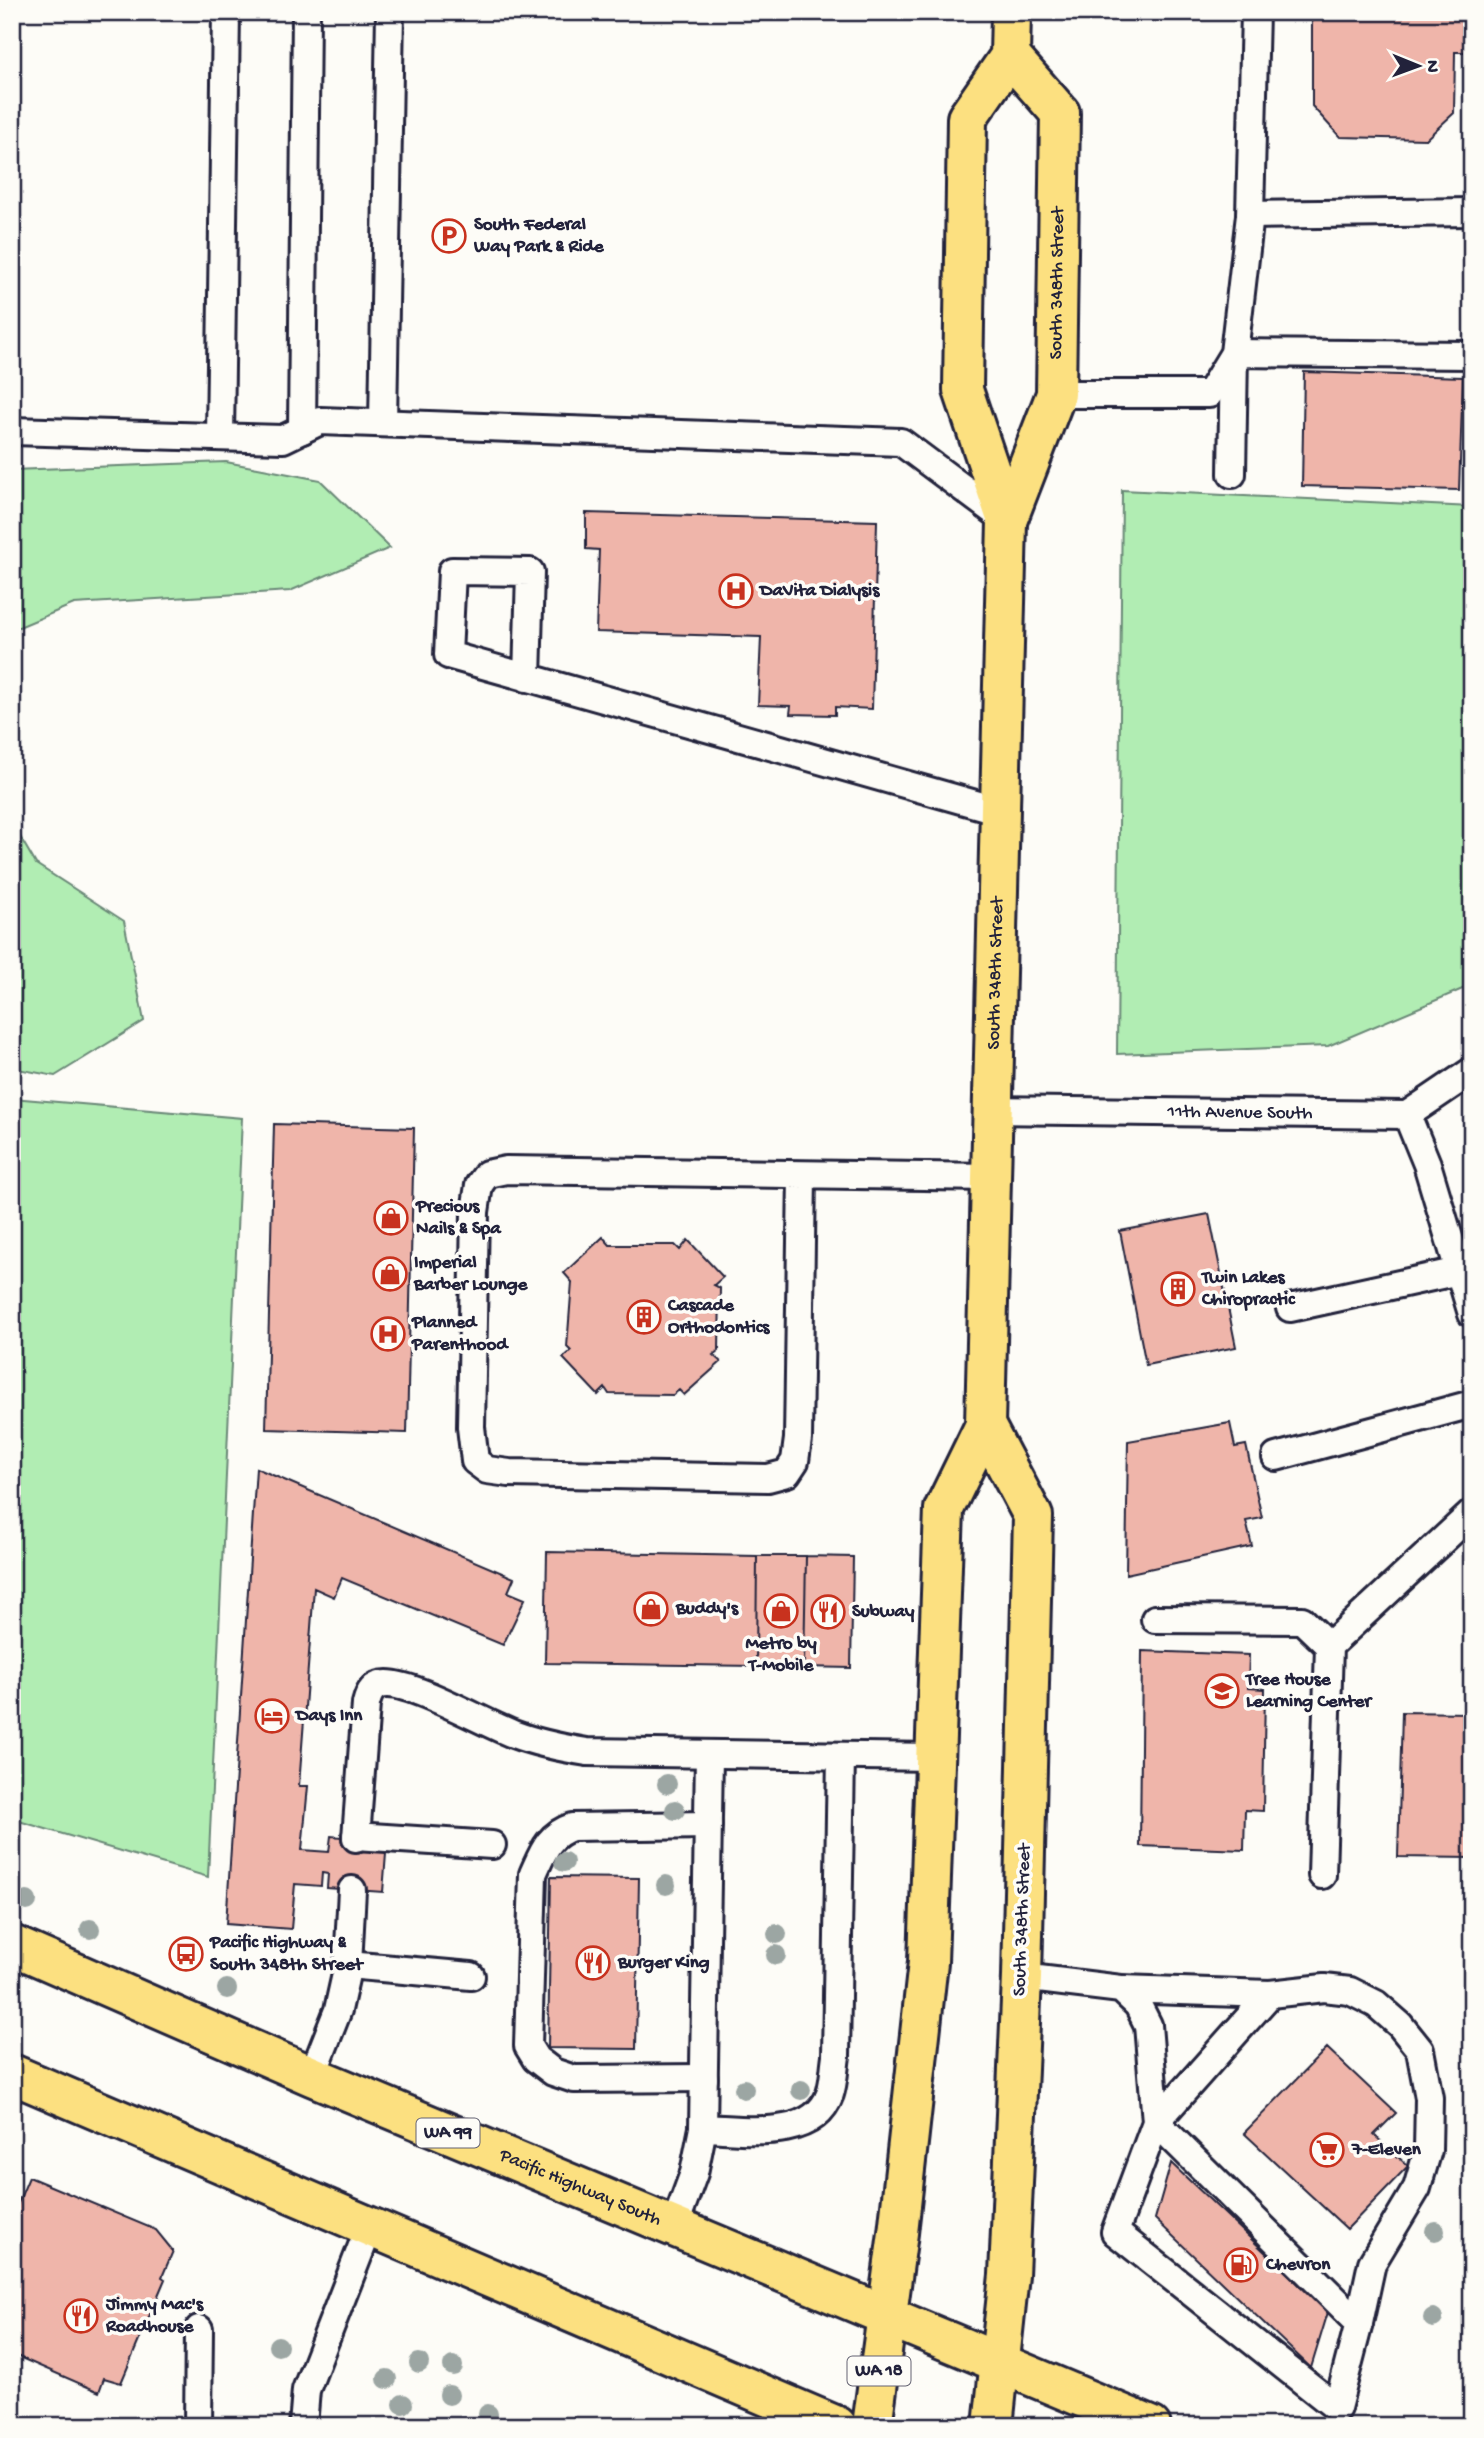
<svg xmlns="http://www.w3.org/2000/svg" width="1484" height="2438" font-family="'Gochi Hand',sans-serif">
	<rect width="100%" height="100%" fill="#fdfcf7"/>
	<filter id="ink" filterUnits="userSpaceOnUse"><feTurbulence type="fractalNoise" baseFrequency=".0143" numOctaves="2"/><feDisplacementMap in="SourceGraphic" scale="14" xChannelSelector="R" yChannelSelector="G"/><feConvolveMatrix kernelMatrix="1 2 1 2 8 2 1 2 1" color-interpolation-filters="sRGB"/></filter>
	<g filter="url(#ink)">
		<!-- green -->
		<path fill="#b1edb3" stroke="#6a8877" stroke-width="2" d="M226,462L320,480L390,548L290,591L74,604L12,630V470Z
			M1122,490L1472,507V985L1328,1046L1117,1054Z
			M12,823L36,864L124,921L144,1021L55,1076L12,1068Z
			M12,1098L242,1118L208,1877L12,1819Z"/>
		<!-- building -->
		<path fill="#efb5aa" stroke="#22223b" stroke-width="2" d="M1312,12H1472V44H1468V52H1455L1454,113L1426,139L1340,137L1312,106Z
			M1304,372L1463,377L1459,490L1302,486Z
			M586,513L877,521L872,709L835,707V715L790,714L791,706L758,705L761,637L596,632L599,550L586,549Z
			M274,1124L414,1128L407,1433L266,1429Z
			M1209,1214L1236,1347L1146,1365L1120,1231Z
			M603,1237L610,1245H675L680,1250L688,1240L723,1277L714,1285L720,1288L719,1350L713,1355L721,1362L684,1395L679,1390L673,1395L609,1394L605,1388L598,1395L563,1358L571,1351L567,1347L572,1282L564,1273Z
			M1230,1423L1235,1447L1246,1445L1262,1518L1246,1521L1252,1546L1126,1574L1128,1441Z
			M256,1468L514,1578L508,1592L525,1599L503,1645L342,1578L334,1597L314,1588L299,1786H308L302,1850L329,1852L331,1836L387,1841L383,1892L327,1888L328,1874L322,1873L321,1886L295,1884L291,1929L226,1924Z
			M547,1552L757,1556L756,1666L545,1663Z
			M757,1556H806L804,1667L756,1666Z
			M806,1556L853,1557L851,1668L804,1667Z
			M1142,1651L1249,1655L1248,1688L1265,1689L1263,1811L1245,1810L1244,1850L1140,1846Z
			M1469,1677H1472V1858L1398,1857L1402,1712L1468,1713Z
			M551,1877L639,1878L636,2049L548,2048Z
			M1327,2048L1396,2113L1374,2135L1408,2166L1347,2229L1244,2133Z
			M1171,2163L1328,2312L1311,2368L1155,2219Z
			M29,2177L156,2230L173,2251L162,2277L165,2279L121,2383L104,2378L99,2392L12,2354V2217Z"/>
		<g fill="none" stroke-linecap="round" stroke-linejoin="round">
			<defs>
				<g id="lane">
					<path d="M1250,215L1472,212"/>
					<path d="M1056,394H1209L1234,353L1250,215L1255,12"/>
					<path d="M383,423L390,12"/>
					<path d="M302,430L306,12"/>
					<path d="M12,431L283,439L320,421L901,442L1007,521"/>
					<path d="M220,437L226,12"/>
					<path d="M1232,474L1234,353L1472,355"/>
					<path d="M527,678L530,572L452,571L448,655L1000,811"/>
					<path id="s1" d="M993,1110L1407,1115L1472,1071"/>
					<path d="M1407,1115L1427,1164L1472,1314"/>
					<path d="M802,1176L798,1439L795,1461L787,1473L768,1478L509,1473L487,1470L475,1461L471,1427L475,1212L479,1185L487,1174L506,1170L991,1177"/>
					<path d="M1290,1308L1459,1271"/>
					<path d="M1276,1457L1472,1404"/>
					<path d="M1155,1619L1302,1620L1329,1646"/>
					<path d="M356,1836L492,1845"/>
					<path d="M356,1838L366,1704C369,1692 373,1684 387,1684C416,1684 482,1722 513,1734C537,1743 562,1748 587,1752L936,1757"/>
					<path d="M1322,1875L1329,1646L1472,1513"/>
					<path d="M348,1965L471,1976"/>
					<path d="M1022,1977L1121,1989L1138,2005L1148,2025L1156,2122L1359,2323L1337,2408L1115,2232L1156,2122L1270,1994"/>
					<path d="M1121,1989L1270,1994L1324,1988L1350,1991L1376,2004L1400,2025L1420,2050L1429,2098L1428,2150L1417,2188L1372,2263L1359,2323"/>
					<path d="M312,2076L338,2010L348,1965L352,1890"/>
					<path d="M704,2078L574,2079L553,2072L536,2059L528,2046L533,1874C543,1852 548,1835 572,1827L708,1825"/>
					<path d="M703,2128C743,2129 813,2142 830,2094C834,2082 834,2068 836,2056L841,1756"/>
					<path d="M674,2227L694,2173L703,2128L709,1755"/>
					<path d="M198,2426L199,2329"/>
					<path d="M303,2426L306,2390L369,2228"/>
				</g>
				<g id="primary">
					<path id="s2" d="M1007,521L1056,394L1060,113L1010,56"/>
					<path d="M985,1425L1033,1516L1022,1977L1009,2275L993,2426"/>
					<path id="s3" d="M12,1945L312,2076L1151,2426"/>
					<path d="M12,2074L837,2426"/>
					<path id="s4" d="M872,2426L898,2233L928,1962L944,1509L985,1425L1007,521L963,390L967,118L1010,56L1011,12"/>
				</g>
			</defs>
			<!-- lane casing -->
			<use href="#lane" stroke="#22223b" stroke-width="32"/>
			<!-- primary casing -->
			<use href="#primary" stroke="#22223b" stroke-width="44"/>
			<!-- lane -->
			<use href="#lane" stroke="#fdfcf7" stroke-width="26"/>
			<!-- primary -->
			<use href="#primary" stroke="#fce080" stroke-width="38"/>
		</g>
		<!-- trees -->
		<g fill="#9ca6a3">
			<circle cx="667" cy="1784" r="10"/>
			<circle cx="675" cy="1810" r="10"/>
			<circle cx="564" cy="1862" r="10"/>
			<circle cx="666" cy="1885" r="10"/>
			<circle cx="27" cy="1901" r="10"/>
			<circle cx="90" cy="1929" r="10"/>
			<circle cx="777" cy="1934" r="10"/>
			<circle cx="776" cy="1955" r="10"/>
			<circle cx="227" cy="1989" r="10"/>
			<circle cx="744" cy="2089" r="10"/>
			<circle cx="801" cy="2090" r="10"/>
			<circle cx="1435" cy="2231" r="10"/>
			<circle cx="1433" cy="2318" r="10"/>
			<circle cx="278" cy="2346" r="10"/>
			<circle cx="419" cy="2363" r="10"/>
			<circle cx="453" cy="2366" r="10"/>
			<circle cx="387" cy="2379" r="10"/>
			<circle cx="449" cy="2395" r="10"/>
			<circle cx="403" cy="2404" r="10"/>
			<circle cx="488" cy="2414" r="10"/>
		</g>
	</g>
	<!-- icons -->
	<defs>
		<symbol id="parking-ring" viewBox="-11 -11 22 22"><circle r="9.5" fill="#fdfcf7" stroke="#c8321e" stroke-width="1.5"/><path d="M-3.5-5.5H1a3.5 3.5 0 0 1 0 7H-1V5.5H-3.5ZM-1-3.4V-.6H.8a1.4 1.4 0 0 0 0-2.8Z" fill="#c8321e"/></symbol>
		<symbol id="hospital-ring" viewBox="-11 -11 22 22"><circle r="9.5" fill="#fdfcf7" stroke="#c8321e" stroke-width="1.5"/><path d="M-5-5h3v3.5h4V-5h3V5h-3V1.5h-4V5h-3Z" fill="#c8321e"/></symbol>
		<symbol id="shop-ring" viewBox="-11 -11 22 22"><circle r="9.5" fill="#fdfcf7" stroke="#c8321e" stroke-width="1.5"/><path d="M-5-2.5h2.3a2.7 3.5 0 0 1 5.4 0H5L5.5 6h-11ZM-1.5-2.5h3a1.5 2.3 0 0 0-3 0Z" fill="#c8321e"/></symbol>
		<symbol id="building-ring" viewBox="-11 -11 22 22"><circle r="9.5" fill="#fdfcf7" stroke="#c8321e" stroke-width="1.5"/><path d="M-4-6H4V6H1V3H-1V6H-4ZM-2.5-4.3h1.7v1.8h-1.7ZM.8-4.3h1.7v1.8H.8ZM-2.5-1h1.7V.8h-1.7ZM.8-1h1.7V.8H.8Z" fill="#c8321e"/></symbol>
		<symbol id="restaurant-ring" viewBox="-11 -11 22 22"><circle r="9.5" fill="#fdfcf7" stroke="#c8321e" stroke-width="1.5"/><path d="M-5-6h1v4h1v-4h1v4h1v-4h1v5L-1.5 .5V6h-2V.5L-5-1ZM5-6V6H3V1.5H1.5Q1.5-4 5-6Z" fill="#c8321e"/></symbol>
		<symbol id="school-ring" viewBox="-11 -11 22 22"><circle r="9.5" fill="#fdfcf7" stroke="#c8321e" stroke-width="1.5"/><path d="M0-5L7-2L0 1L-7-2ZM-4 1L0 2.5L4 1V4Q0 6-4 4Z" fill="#c8321e"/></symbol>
		<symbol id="hotel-ring" viewBox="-11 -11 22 22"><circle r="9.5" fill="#fdfcf7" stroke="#c8321e" stroke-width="1.5"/><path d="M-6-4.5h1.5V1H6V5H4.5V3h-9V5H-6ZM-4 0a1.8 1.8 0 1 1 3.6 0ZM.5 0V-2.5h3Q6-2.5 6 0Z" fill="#c8321e"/></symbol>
		<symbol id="bus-ring" viewBox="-11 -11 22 22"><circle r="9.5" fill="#fdfcf7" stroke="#c8321e" stroke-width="1.5"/><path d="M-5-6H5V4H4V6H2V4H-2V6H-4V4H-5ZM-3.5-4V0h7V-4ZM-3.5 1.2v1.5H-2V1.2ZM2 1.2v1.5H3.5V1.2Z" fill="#c8321e"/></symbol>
		<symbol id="supermarket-ring" viewBox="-11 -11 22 22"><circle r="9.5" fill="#fdfcf7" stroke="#c8321e" stroke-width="1.5"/><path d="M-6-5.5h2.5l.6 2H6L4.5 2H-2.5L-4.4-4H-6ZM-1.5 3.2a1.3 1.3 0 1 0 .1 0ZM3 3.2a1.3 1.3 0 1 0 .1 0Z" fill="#c8321e"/></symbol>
		<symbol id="fuel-ring" viewBox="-11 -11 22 22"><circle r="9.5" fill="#fdfcf7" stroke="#c8321e" stroke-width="1.5"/><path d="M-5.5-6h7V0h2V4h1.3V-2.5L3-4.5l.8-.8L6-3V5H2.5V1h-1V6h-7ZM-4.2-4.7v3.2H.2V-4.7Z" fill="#c8321e"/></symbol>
	</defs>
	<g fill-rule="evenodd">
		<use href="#parking-ring" x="430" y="217" width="38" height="38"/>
		<use href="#hospital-ring" x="717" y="572" width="38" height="38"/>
		<use href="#shop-ring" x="372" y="1199" width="38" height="38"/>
		<use href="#shop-ring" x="371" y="1255" width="38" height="38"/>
		<use href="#building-ring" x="1159" y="1270" width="38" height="38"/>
		<use href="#building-ring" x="625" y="1298" width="38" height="38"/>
		<use href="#hospital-ring" x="369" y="1315" width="38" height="38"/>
		<use href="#shop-ring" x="632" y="1590" width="38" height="38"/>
		<use href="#shop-ring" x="762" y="1592" width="38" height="38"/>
		<use href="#restaurant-ring" x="809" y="1593" width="38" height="38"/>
		<use href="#school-ring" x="1203" y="1672" width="38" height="38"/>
		<use href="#hotel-ring" x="253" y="1697" width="38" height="38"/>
		<use href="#bus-ring" x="167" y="1935" width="38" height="38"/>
		<use href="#restaurant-ring" x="574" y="1944" width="38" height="38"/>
		<use href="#supermarket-ring" x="1308" y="2131" width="38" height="38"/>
		<use href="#fuel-ring" x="1222" y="2246" width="38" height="38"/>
		<use href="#restaurant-ring" x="62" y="2297" width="38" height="38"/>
	</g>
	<g text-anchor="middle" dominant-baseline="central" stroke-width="7" stroke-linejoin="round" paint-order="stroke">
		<!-- shield labels -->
		<g fill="#fdfcf7" stroke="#646373" stroke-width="2">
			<rect x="416.5" y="2118.5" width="63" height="29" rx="5"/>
			<rect x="847.5" y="2356.5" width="63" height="29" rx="5"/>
		</g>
		<g font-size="18" font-weight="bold" fill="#22223b">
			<text x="448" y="2133">WA 99</text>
			<text x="879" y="2371">WA 18</text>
		</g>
		<!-- poi labels -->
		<g font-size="19" font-weight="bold" fill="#22223b" stroke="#fdfcf7" text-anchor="start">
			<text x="474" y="225">South Federal<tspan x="474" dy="22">Way Park &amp; Ride</tspan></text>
			<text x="760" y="591">DaVita Dialysis</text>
			<text x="416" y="1207">Precious<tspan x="416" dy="22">Nails &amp; Spa</tspan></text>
			<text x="414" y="1263">Imperial<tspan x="414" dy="22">Barber Lounge</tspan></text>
			<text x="1202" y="1278">Twin Lakes<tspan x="1202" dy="22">Chiropractic</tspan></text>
			<text x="668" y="1306">Cascade<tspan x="668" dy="22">Orthodontics</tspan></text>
			<text x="412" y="1323">Planned<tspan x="412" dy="22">Parenthood</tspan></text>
			<text x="676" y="1609">Buddy's</text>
			<text x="852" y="1612">Subway</text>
			<text x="781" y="1644" text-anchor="middle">Metro by<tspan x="781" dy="22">T-Mobile</tspan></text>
			<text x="1246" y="1680">Tree House<tspan x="1246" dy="22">Learning Center</tspan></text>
			<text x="296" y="1716">Days Inn</text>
			<text x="210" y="1943">Pacific Highway &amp;<tspan x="210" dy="22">South 348th Street</tspan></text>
			<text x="618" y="1963">Burger King</text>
			<text x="1352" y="2150">7-Eleven</text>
			<text x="1266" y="2265">Chevron</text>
			<text x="106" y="2305">Jimmy Mac's<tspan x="106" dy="22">Roadhouse</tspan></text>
		</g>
		<!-- street labels -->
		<g font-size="19" fill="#22223b" stroke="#fdfcf7">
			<text stroke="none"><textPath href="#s2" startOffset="247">South 348th Street</textPath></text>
			<text stroke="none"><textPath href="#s4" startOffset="1466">South 348th Street</textPath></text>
			<text stroke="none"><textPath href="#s1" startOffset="247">11th Avenue South</textPath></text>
			<text transform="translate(1023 1920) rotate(-88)">South 348th Street</text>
			<text stroke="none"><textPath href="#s3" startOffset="618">Pacific Highway South</textPath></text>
		</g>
	</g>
	<!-- margin -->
	<rect width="1484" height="2438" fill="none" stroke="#fdfcf7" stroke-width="42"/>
	<rect x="21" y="21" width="1442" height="2396" fill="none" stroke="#22223b" stroke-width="2.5" filter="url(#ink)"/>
	<!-- north arrow -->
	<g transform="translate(1418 66) rotate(91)" stroke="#fdfcf7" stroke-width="5" paint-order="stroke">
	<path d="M0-5L12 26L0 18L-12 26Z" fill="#22223b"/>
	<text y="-10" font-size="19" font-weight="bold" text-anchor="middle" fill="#22223b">N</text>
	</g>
</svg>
